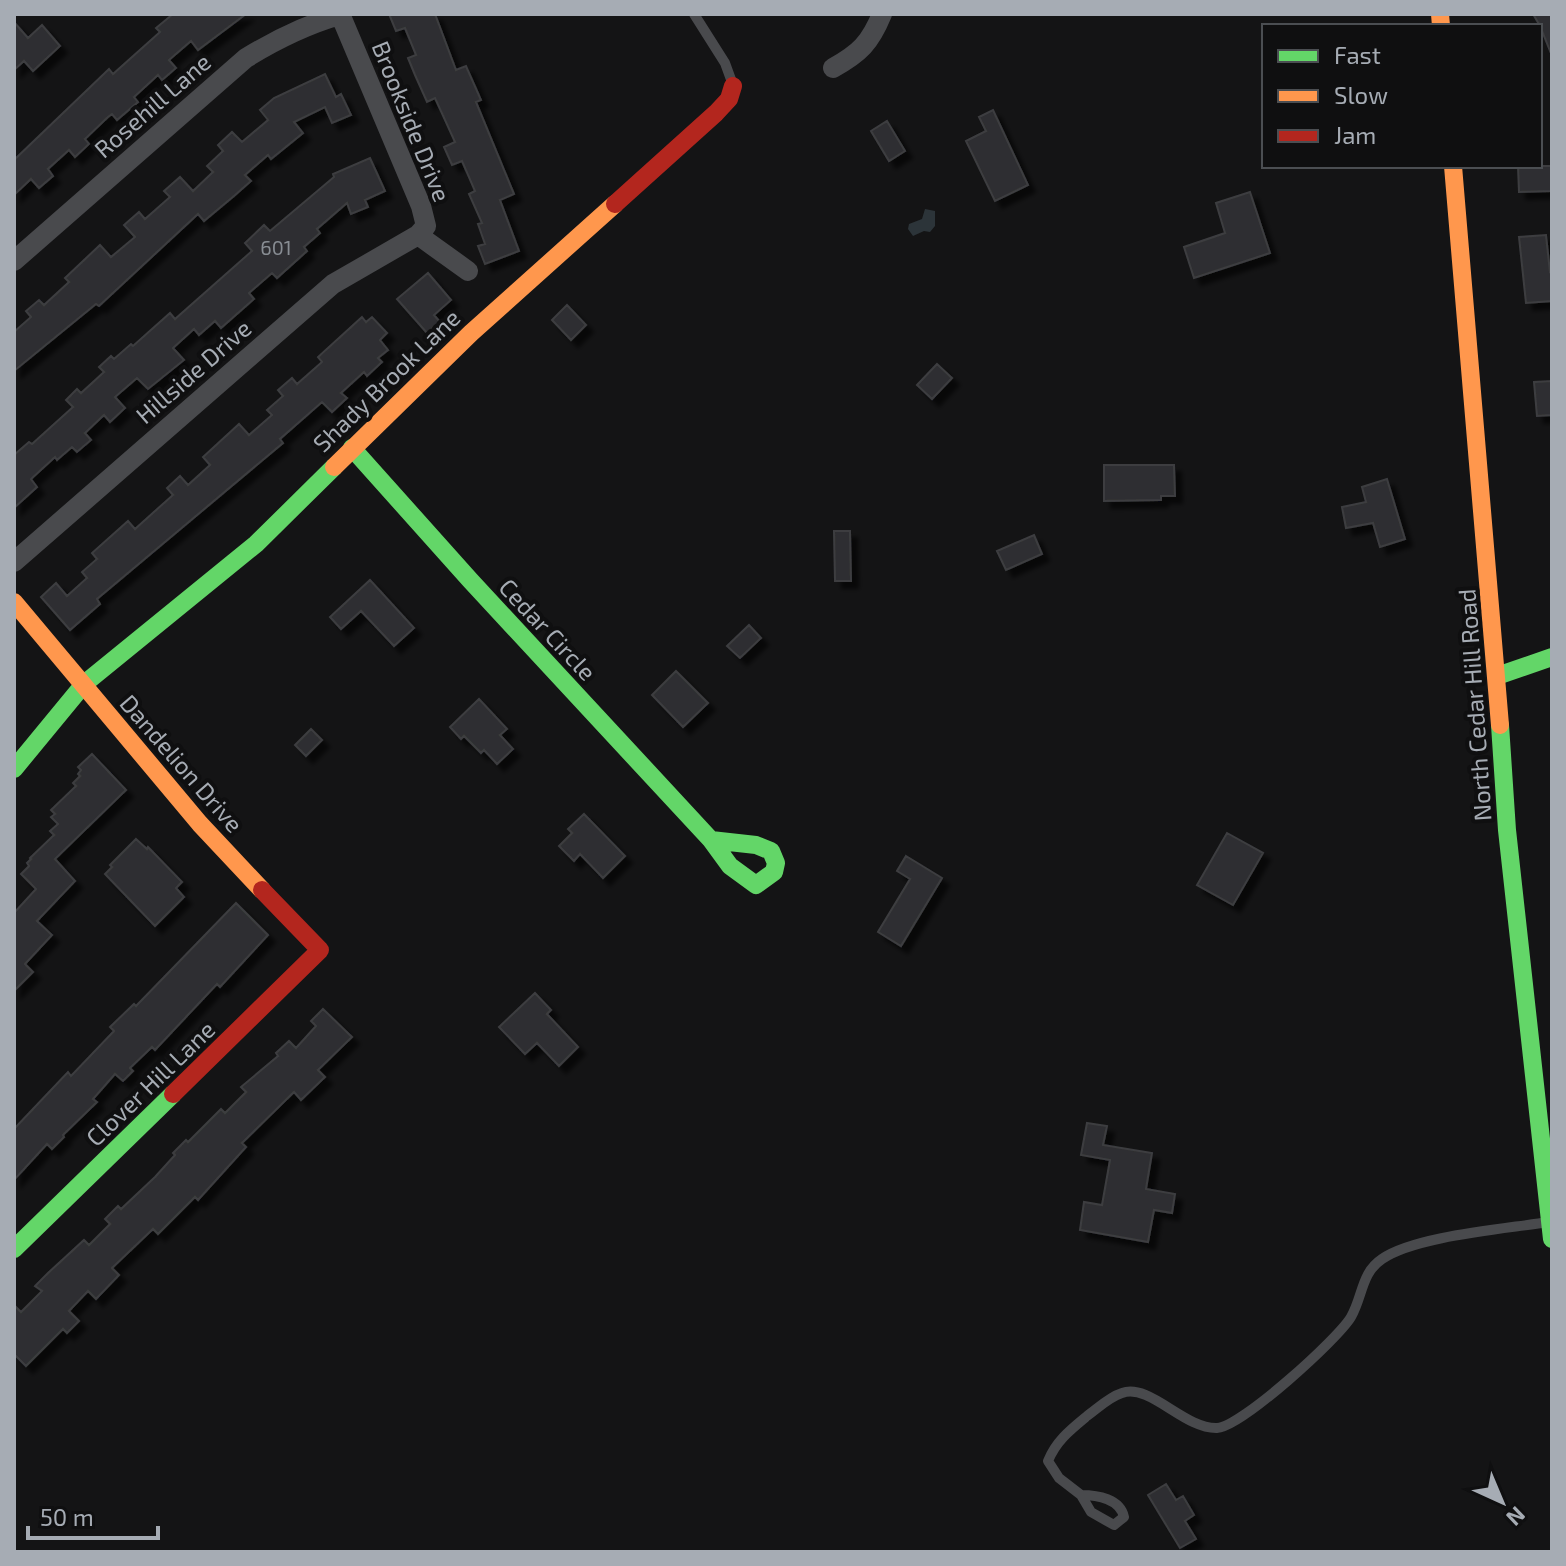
<svg xmlns="http://www.w3.org/2000/svg" width="1566" height="1566" font-family="'Exo 2',sans-serif">
	<defs>
		<filter id="shadow"><feDropShadow dx="7" dy="7" stdDeviation="2" flood-color="#0009"/></filter>
	</defs>
	<rect width="100%" height="100%" fill="#141415"/>
	<!-- water -->
	<path fill="#2c3439" d="M925,209L935,211V226L930,232L924,231L913,236L908,229L909,224L922,219Z"/>
	<!-- building -->
	<path fill="#2f2f30" stroke="#3d3e41" stroke-width="2" filter="url(#shadow)" d="M173,14H246L198,50L191,41L169,60L176,68L162,80L158,75L134,97L138,102L117,120L112,114L108,117L85,139L89,144L75,157L69,150L48,169L53,176L39,188L31,179L14,195V160L109,69L113,74L160,32L156,28Z
		M389,14H435L456,70L466,66L481,100L476,102L514,194L500,200L519,251L485,264L478,246L485,244L478,224L482,223L469,194L475,191L462,161L452,165L444,147L455,142L435,98L427,102L415,75L408,58L416,55L405,28L396,31Z
		M1533,14H1552V56L1540,26Z
		M14,22L28,38L42,25L60,46L33,71L24,61L14,70Z
		M325,74L336,97L341,94L351,115L332,123L325,107L294,122L303,133L271,159L268,155L245,175L251,181L234,196L204,221L198,214L99,306L96,304L14,371V332L31,317L26,311L39,300L44,305L69,282L65,278L100,245L111,257L135,237L124,225L139,212L145,219L170,197L164,191L180,177L193,191L213,172L207,166L223,151L218,145L232,132L242,142L268,120L260,110L274,98Z
		M993,110L1028,185L995,201L966,141L986,131L979,117Z
		M887,121L905,151L889,161L871,131Z
		M370,158L385,191L365,200L368,207L351,214L347,203L317,229L320,233L304,247L307,251L277,278L272,273L249,293L254,299L221,328L215,321L199,335L194,329L173,348L184,360L148,389L137,378L115,397L125,408L110,422L104,415L85,433L91,440L77,452L72,447L57,460L55,457L31,479L37,487L14,508V455L29,442L32,444L73,407L66,400L77,389L81,393L104,372L99,367L111,356L114,359L131,344L133,346L170,313L175,319L252,251L245,243L264,225L270,231L334,177L333,174Z
		M1518,166H1552V191L1519,192Z
		M1250,192L1270,253L1194,278L1184,247L1225,233L1216,203Z
		M1546,235L1550,272L1552,271V301L1526,303L1519,237Z
		M428,273L451,300L434,315L440,322L427,333L397,299Z
		M567,305L586,325L571,340L552,320Z
		M362,317L366,322L372,317L387,333L380,340L388,350L378,358L382,362L367,376L364,372L341,393L347,398L332,412L322,402L280,439L283,443L97,599L100,604L70,630L41,597L56,583L67,596L87,578L82,572L97,559L92,553L128,521L135,529L155,511L173,495L167,488L180,476L188,485L210,465L203,457L239,424L249,435L272,415L267,410L283,396L278,390L292,378L297,384L322,362L318,357Z
		M937,364L952,378L932,399L917,385Z
		M1552,381V415L1537,416L1534,382Z
		M1104,465H1174L1175,496H1161V500L1104,501Z
		M1387,479L1405,539L1380,547L1373,523L1346,528L1342,507L1366,502L1362,487Z
		M834,531H850L851,581H835Z
		M1034,535L1042,554L1006,570L997,551Z
		M370,580L414,628L394,646L361,611L341,629L330,617Z
		M749,625L761,638L740,658L727,646Z
		M676,671L708,703L683,727L652,695Z
		M479,699L507,729L500,735L513,749L497,764L484,750L481,753L464,736L461,739L450,727Z
		M311,729L322,740L306,756L295,745Z
		M92,754L126,790L55,859L75,881L37,921L52,935L25,964L33,972L14,991V913L36,889L21,874L29,866L27,863L31,859L30,858L54,835L50,831L58,824L51,817L55,814L51,810L76,786L73,783L80,776L78,774L81,770L78,767Z
		M584,814L625,856L603,878L580,854L574,861L559,846L572,833L568,829Z
		M1227,833L1263,853L1233,905L1197,885Z
		M136,839L147,849L148,847L182,882L176,888L184,897L155,926L105,874L112,867L110,865Z
		M906,856L942,878L901,946L878,932L910,879L897,871Z
		M236,903L268,935L220,987L217,984L155,1050L152,1047L130,1068L133,1071L123,1081L115,1074L93,1099L97,1102L63,1135L64,1137L52,1149L47,1144L14,1180V1129L68,1072L71,1076L114,1031L110,1027L134,1004L136,1006Z
		M535,993L551,1010L547,1014L578,1047L559,1066L537,1043L525,1054L499,1027Z
		M323,1009L352,1037L318,1070L325,1077L301,1100L294,1092L242,1143L246,1147L198,1200L195,1197L158,1234L153,1229L112,1268L119,1275L96,1299L88,1291L69,1311L79,1321L67,1333L63,1329L26,1366L14,1354V1305L21,1312L42,1291L35,1286L48,1273L84,1240L89,1245L110,1224L105,1219L118,1206L121,1209L155,1177L175,1155L173,1153L186,1140L188,1142L221,1109L225,1113L246,1092L241,1087L278,1056L276,1053L289,1041L296,1048L316,1026L311,1021Z
		M1087,1123L1107,1126L1103,1145L1152,1153L1146,1189L1175,1194L1172,1213L1154,1210L1148,1242L1080,1230L1084,1202L1102,1205L1110,1160L1081,1155Z
		M1166,1484L1176,1500L1183,1496L1194,1515L1185,1521L1196,1539L1180,1548L1148,1495Z"/>
	<g fill="none" stroke-linecap="round" stroke-linejoin="round">
		<!-- lane -->
		<path stroke="#494a4d" stroke-width="10" d="M694,14L725,63L733,85
			M1081,1495C1098,1495 1120,1499 1124,1517L1114,1525L1091,1512L1081,1495L1059,1478L1048,1461C1056,1441 1070,1430 1087,1416C1098,1408 1109,1397 1122,1393C1150,1383 1184,1429 1217,1428C1241,1427 1338,1339 1351,1317C1363,1296 1361,1273 1382,1259C1415,1236 1505,1229 1548,1222"/>
		<!-- street -->
		<path stroke="#494a4d" stroke-width="20" d="M833,68C860,53 870,43 882,14
			M418,235L468,271
			M14,261L246,58C277,39 305,25 340,15
			M14,562L333,284L418,235L426,226L421,206L340,14"/>
		<!-- fast -->
		<path stroke="#63d668" stroke-width="18" d="M352,448L470,580L711,840L730,866L756,885L774,872L776,863L771,851L756,845L711,840
			M1497,676L1552,657
			M1500,725L1507,830L1552,1239
			M14,769L84,684L256,544L334,467
			M14,1249L173,1094"/>
		<!-- slow -->
		<path stroke="#ff974d" stroke-width="18" d="M1440,14L1441,26
			M1453,166L1500,725
			M334,467L471,333L615,204
			M14,602L200,824L262,890"/>
		<!-- jam -->
		<path stroke="#b3261e" stroke-width="18" d="M615,204L716,113L729,99L733,86
			M173,1094L320,950L262,890"/>
	</g>
	<g text-anchor="middle" dominant-baseline="central" stroke-width="8" stroke-linejoin="round" paint-order="stroke">
		<!-- number labels -->
		<g font-size="20" fill="#888d93">
			<text x="276" y="247">601</text>
		</g>
		<!-- street labels -->
		<g font-size="24" fill="#a6acb4" stroke="#0f0f10">
			<text transform="translate(152 105) rotate(-41)">Rosehill Lane</text>
			<text transform="translate(412 121) rotate(68)">Brookside Drive</text>
			<text transform="translate(193 371) rotate(-41)">Hillside Drive</text>
			<text transform="translate(386 380) rotate(-44)">Shady Brook Lane</text>
			<text transform="translate(548 629) rotate(47)">Cedar Circle</text>
			<text transform="translate(1474 705) rotate(-94)">North Cedar Hill Road</text>
			<text transform="translate(182 763) rotate(49)">Dandelion Drive</text>
			<text transform="translate(150 1083) rotate(-44)">Clover Hill Lane</text>
		</g>
	</g>
	<!-- border -->
	<rect width="1566" height="1566" fill="none" stroke="#a6acb4" stroke-width="32"/>
	<!-- legend -->
	<rect x="1262" y="24" width="280" height="144" fill="#0f0f10" stroke="#4b4e52" stroke-width="2"/>
	<rect x="1278" y="50" width="40" height="12" fill="#63d668" stroke="#4b4e52" stroke-width="2"/>
	<text x="1334" y="64" font-size="24" fill="#a6acb4">Fast</text>
	<rect x="1278" y="90" width="40" height="12" fill="#ff974d" stroke="#4b4e52" stroke-width="2"/>
	<text x="1334" y="104" font-size="24" fill="#a6acb4">Slow</text>
	<rect x="1278" y="130" width="40" height="12" fill="#b3261e" stroke="#4b4e52" stroke-width="2"/>
	<text x="1334" y="144" font-size="24" fill="#a6acb4">Jam</text>
	<!-- north arrow -->
	<g transform="translate(1502 1502) rotate(136)" stroke="#0f0f10" stroke-width="6" paint-order="stroke">
	<path d="M0-6L14 30L0 20L-14 30Z" fill="#a6acb4"/>
	<text y="-12" font-size="22" font-weight="bold" text-anchor="middle" fill="#a6acb4">N</text>
	</g>
	<!-- scale -->
	<path d="M28 1526v12h130v-12" fill="none" stroke="#a6acb4" stroke-width="4"/>
	<text x="40" y="1526" font-size="24" fill="#a6acb4" stroke="#0f0f10" stroke-width="6" paint-order="stroke">50 m</text>
</svg>
